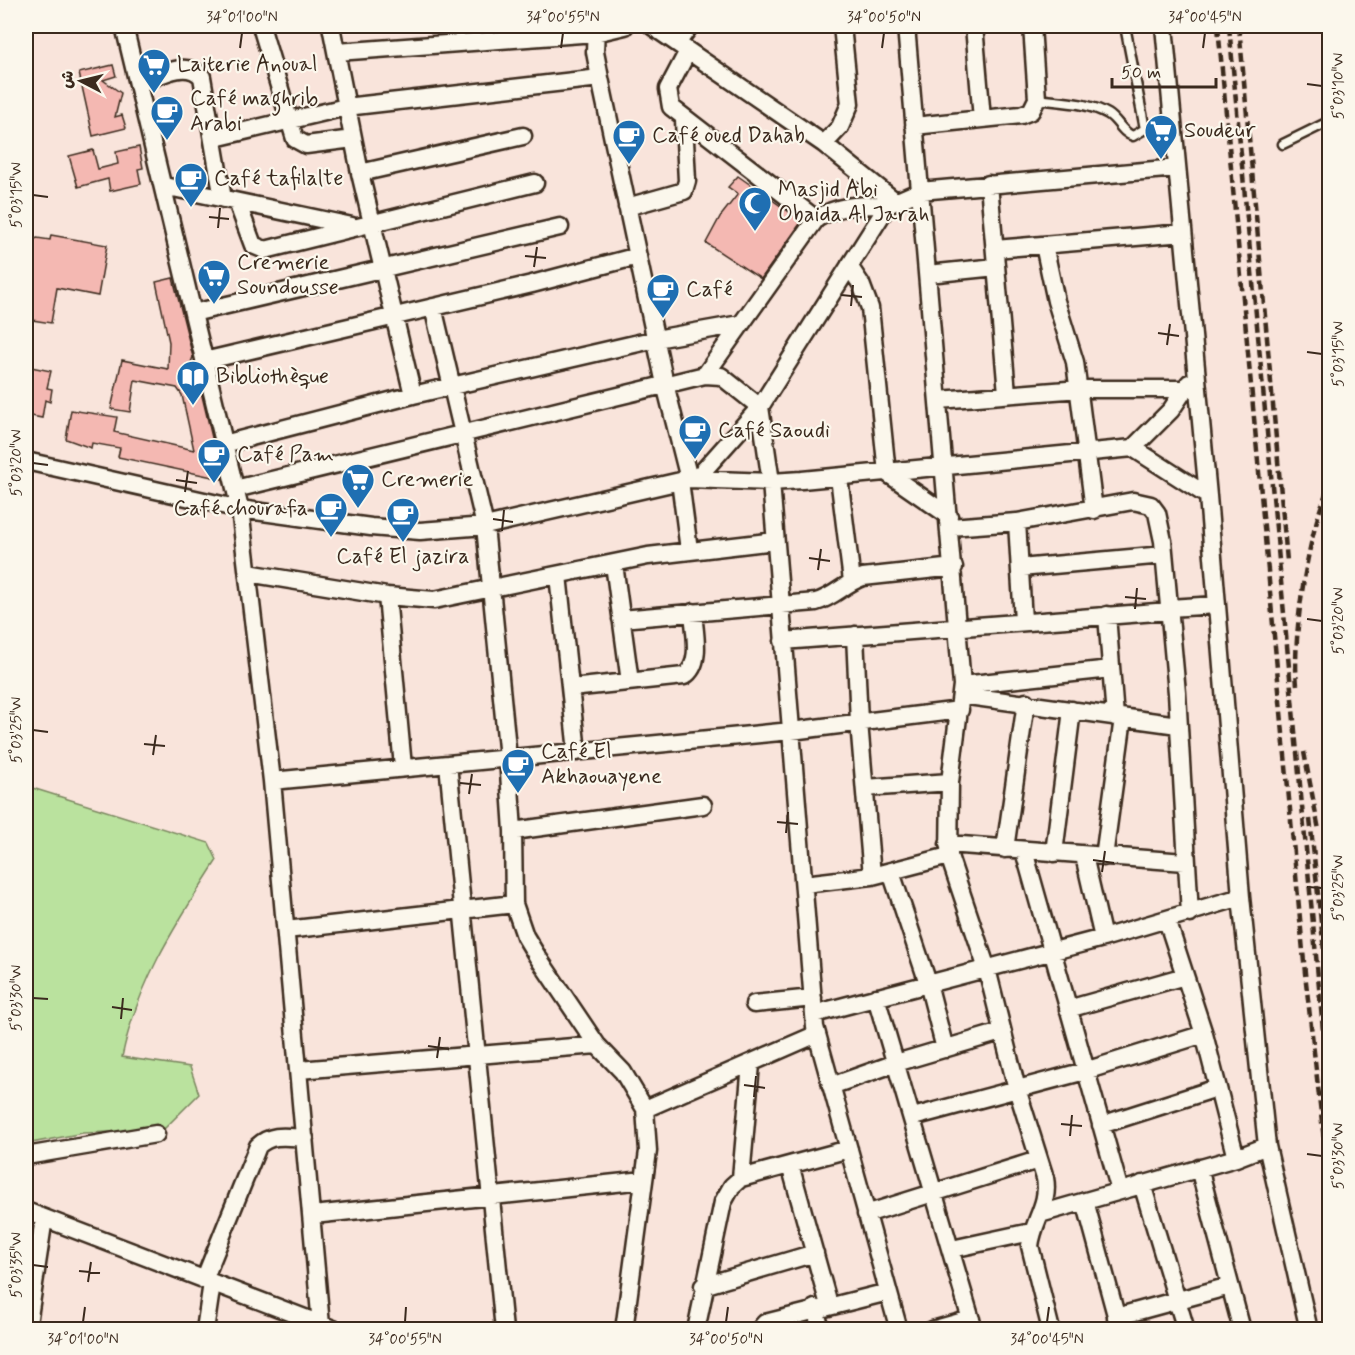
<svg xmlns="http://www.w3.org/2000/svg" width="1355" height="1355" font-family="Mynerve,'Playpen Sans Arabic',sans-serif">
	<rect width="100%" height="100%" fill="#f9e4db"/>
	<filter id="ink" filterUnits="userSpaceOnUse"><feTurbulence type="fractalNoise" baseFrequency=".0167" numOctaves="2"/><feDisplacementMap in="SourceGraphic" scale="12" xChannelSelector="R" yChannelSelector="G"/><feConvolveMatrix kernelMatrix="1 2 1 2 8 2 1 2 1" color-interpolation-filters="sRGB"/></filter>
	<g filter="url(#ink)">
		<!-- green -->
		<path fill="#bae29e" stroke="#7a865e" stroke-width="1.5" d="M26,786L209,843L217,860C176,924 138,981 122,1057L190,1067L199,1094L163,1130L83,1133L26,1144Z"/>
		<!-- building -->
		<path fill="#f4b8b2" stroke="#3b2a1e" stroke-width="1.5" d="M113,65L116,76L103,80L121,93L115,117L122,115L126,128L93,136L79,73Z
			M139,147L143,168L138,169L141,184L110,191L108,179L78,187L69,156L93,150L98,169L118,164L116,152Z
			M738,176L802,221L761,279L706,243L720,217L738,194L728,187Z
			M51,235L107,245L98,296L57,288L51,323L26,319V246L37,238L50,240Z
			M173,278L193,357L187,373L197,375L222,479L118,457L120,448L92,443L91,448L66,439L71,410L117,417L114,432L194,450L182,395L177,388L135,380L130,412L111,409L122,360L168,369L169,342L156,282Z
			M26,366L51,371L47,388L52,389L50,402L45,400L42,418L26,415Z"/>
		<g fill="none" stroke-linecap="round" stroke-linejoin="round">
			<defs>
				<path id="service" d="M1125,26L1145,129
					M1037,99C1060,102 1088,102 1108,114C1118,120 1122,133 1133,136L1145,129L1173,128
					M1283,144L1330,121"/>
				<path id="minor" d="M124,26L240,509L272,781L321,1325
					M261,26L295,139L306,145L353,139
					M331,26L360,173L413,395
					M596,26L595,52L600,78L665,384L689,479
					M652,26L824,144L895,201
					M906,26L962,685L950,782L949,856L987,969L1017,1089L1045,1178C1050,1204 1033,1220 1030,1246L1051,1330
					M974,26L982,119
					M1164,26L1208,496L1241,897L1267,1146L1309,1330
					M677,43L690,26
					M688,51L668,89L671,107L816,219
					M337,52L595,33L625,26
					M138,84C157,77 186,58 202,77L223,199
					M914,126L1021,115L1031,111L1037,99L1032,26
					M215,138L346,107L600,78
					M824,144L840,127L850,104L842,26
					M360,173L523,136
					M989,184L1007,393
					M164,186L352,226
					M237,202L253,245L265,250L535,183
					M627,207L684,191L687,181L684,120
					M1044,245L1056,301L1075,362L1094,510
					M995,249L1183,233
					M849,266L861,284L870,308L887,473L949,516
					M928,274L996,267
					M433,307L485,526L508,758L513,831L514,904L525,936L537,956L597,1045L623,1072L645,1109L648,1151L624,1330
					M193,313L560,227
					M204,361L532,284L638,256
					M705,375L816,219C840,204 860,205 888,205
					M939,400L1080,389H1186
					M224,444L413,395L656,339L740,324
					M1133,448L1171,410L1189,383
					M26,461L240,509L371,527L420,531L485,526L689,479L771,482L802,480L1133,448L1208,496
					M839,477L852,581
					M696,479L760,407L888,205L920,191L1177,168
					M680,481L689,550
					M235,489L705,375L721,376L760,407L771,482L815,1027L899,1330
					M1017,522L1023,621
					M950,527L1017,522L1133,501L1151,505L1157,513L1163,541L1177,693L1190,914
					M614,564L630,682
					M1020,568L1164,555
					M248,573L387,596L434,600L648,556L775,541
					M558,575L577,752
					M387,596L403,767
					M1169,608L1217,605
					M1107,615L1115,717
					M621,619L816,602C834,597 845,583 863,577L954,567
					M855,635L859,722L872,876
					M783,641L1169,611
					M962,685L1111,669
					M571,688L684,676C703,664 694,631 693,612
					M961,695L1178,725
					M448,764L504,1330
					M272,781L791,731L960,710
					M865,788L950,782
					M513,831L703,805
					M948,844L1185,862
					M1005,849L1026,702
					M1024,851L1120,1191
					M1054,853L1072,710
					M1084,856L1103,938
					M1104,857L1123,718
					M891,872L928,983L945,1049
					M804,884L872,876L949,856
					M1167,920L1204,1034L1236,1158
					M286,930L514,904
					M876,997L974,1330
					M754,1004L813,998
					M1068,1009L1185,976
					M814,1014L1103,938L1241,897
					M299,1070L597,1045
					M831,1086L896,1063L1001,1032
					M645,1109L817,1034
					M913,1117L1085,1071L1204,1034
					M1101,1125L1217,1088
					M26,1156L156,1134
					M790,1165L829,1305
					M1199,1168L1242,1330
					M741,1178L751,1064
					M1142,1184L1186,1330
					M1085,1201L1120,1330
					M26,1211L336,1330
					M866,1214L1038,1160
					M1040,1214L1236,1158L1267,1146
					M313,1215L644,1180
					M952,1249L1031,1232
					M204,1280L258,1146C272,1133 287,1137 305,1138
					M703,1286L815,1253
					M815,1308L821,1330
					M1116,1317L1230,1286
					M27,1330L44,1218
					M205,1330L212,1283
					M696,1330L723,1202L732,1186L741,1178L849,1149
					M759,1330L765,1323L888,1292
					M932,1330L971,1319"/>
			</defs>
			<!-- service casing -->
			<use href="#service" stroke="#3b2a1e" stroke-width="13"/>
			<!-- minor casing -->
			<use href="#minor" stroke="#3b2a1e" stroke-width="21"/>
			<!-- service -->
			<use href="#service" stroke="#fbf7ec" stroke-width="8"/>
			<!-- minor -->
			<use href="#minor" stroke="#fbf7ec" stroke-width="16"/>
			<!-- rail -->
			<path stroke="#3b2a1e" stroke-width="4.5" stroke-dasharray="9 4.5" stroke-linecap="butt" d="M1218,26L1305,973L1330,1192
				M1229,26L1330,1105
				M1239,26L1287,561
				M1297,685C1292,636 1308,529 1330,485
				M1304,752L1319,830
				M1310,819L1330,1007"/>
		</g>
	</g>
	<!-- ticks -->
	<path fill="none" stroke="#3b2a1e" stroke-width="2" d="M240,48L242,33M561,48L563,33M882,48L884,33M1203,48L1205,33M1307,84L1322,86M33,195L48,197M209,217L229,219M218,228L220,208M525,256L546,258M534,267L537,247M841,295L862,297M851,306L853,285M1158,333L1179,336M1167,345L1170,324M1307,352L1322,354M33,463L48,465M176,480L197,483M185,492L188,471M493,519L513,522M502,531L504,510M809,558L830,561M818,570L821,549M1125,597L1146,599M1135,609L1137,588M1307,619L1322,621M33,730L48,732M144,744L165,746M153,755L156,735M460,783L481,785M469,794L472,774M777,822L798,824M786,833L788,812M1093,860L1114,863M1102,872L1105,851M1307,887L1322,888M33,998L48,999M112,1007L132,1010M121,1019L123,998M428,1046L449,1049M437,1058L440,1037M744,1085L765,1088M754,1097L756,1076M1061,1124L1082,1126M1070,1136L1072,1115M1307,1154L1322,1156M33,1265L48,1267M79,1271L100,1273M88,1282L91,1262M83,1322L85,1307M405,1322L406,1307M726,1322L728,1307M1047,1322L1049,1307"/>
	<!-- icons -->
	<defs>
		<symbol id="supermarket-pin" viewBox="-11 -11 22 30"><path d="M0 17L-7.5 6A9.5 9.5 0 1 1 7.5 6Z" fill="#1f6fb2" stroke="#fbf7ec"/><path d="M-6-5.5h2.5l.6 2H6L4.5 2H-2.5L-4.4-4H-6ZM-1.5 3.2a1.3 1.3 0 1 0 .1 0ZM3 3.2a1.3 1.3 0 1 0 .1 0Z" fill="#fff"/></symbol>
		<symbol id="cafe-pin" viewBox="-11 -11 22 30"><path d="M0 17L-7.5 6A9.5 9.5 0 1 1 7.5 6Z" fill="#1f6fb2" stroke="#fbf7ec"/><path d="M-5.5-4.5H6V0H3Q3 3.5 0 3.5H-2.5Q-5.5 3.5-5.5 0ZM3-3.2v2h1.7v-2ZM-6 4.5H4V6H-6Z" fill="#fff"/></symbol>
		<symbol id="mosque-pin" viewBox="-11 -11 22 30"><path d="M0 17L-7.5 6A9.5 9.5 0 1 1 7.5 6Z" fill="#1f6fb2" stroke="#fbf7ec"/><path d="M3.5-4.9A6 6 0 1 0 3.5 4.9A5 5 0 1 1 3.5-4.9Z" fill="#fff"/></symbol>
		<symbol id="library-pin" viewBox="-11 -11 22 30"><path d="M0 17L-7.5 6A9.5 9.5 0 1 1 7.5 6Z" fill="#1f6fb2" stroke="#fbf7ec"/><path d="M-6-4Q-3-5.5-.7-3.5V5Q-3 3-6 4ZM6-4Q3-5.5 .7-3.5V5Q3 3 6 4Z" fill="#fff"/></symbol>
	</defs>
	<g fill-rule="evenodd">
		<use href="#supermarket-pin" x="135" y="46" width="38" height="52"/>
		<use href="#cafe-pin" x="148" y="93" width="38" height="52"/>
		<use href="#supermarket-pin" x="1142" y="112" width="38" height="52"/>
		<use href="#cafe-pin" x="610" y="117" width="38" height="52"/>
		<use href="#cafe-pin" x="172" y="160" width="38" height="52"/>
		<use href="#mosque-pin" x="736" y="184" width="38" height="52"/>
		<use href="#supermarket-pin" x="195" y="257" width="38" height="52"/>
		<use href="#cafe-pin" x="644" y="271" width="38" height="52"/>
		<use href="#library-pin" x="174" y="358" width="38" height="52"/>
		<use href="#cafe-pin" x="676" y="412" width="38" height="52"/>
		<use href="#cafe-pin" x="195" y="436" width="38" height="52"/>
		<use href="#supermarket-pin" x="339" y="461" width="38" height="52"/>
		<use href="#cafe-pin" x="312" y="490" width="38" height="52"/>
		<use href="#cafe-pin" x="384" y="495" width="38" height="52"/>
		<use href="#cafe-pin" x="499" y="746" width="38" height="52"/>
	</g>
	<g text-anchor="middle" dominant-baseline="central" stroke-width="4.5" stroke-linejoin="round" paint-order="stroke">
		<!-- poi labels -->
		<g font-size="22" fill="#3b2a1e" stroke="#fbf7ec" text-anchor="start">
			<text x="177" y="65">Laiterie Anoual</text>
			<text x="190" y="99">Café maghrib<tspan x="190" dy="25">Arabi</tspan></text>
			<text x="1184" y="131">Soudeur</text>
			<text x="652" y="136">Café oued Dahab</text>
			<text x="214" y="179">Café tafilalte</text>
			<text x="778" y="190">Masjid Abi<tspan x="778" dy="25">Obaida Al Jarah</tspan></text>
			<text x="237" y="263">Cremerie<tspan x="237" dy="25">Soundousse</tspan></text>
			<text x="686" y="290">Café</text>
			<text x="216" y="377">Bibliothèque</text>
			<text x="718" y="431">Café Saoudi</text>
			<text x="237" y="455">Café Pam</text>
			<text x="381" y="480">Cremerie</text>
			<text x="308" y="509" text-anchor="end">Café chourafa</text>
			<text x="403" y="557" text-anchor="middle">Café El jazira</text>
			<text x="541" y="752">Café El<tspan x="541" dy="25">Akhaouayene</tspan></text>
		</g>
	</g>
	<!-- margin -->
	<rect width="1355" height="1355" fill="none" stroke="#fbf7ec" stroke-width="66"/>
	<!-- north arrow -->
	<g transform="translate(81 81) rotate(277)" stroke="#fbf7ec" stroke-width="4.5" paint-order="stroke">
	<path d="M0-4.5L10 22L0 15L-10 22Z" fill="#3b2a1e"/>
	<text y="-9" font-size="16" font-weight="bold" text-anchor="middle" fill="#3b2a1e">ش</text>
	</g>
	<!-- scale -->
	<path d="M1112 78v9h104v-9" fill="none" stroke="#3b2a1e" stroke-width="3"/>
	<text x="1121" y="78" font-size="18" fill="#3b2a1e" stroke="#fbf7ec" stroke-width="4.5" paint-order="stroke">50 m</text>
	<rect x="33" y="33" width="1289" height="1289" fill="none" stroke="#3b2a1e" stroke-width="2"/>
	<g font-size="15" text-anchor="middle" fill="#3b2a1e">
		<text x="242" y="22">34°01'00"N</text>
		<text x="563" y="22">34°00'55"N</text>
		<text x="884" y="22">34°00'50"N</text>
		<text x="1205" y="22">34°00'45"N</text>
		<text transform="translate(1338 86) rotate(-90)" y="5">5°03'10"W</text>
		<text transform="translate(16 195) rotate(-90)" y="5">5°03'15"W</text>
		<text transform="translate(1338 354) rotate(-90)" y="5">5°03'15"W</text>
		<text transform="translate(16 463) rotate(-90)" y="5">5°03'20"W</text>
		<text transform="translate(1338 621) rotate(-90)" y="5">5°03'20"W</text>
		<text transform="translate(16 730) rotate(-90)" y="5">5°03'25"W</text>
		<text transform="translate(1338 888) rotate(-90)" y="5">5°03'25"W</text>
		<text transform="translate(16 998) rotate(-90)" y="5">5°03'30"W</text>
		<text transform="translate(1338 1156) rotate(-90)" y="5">5°03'30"W</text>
		<text transform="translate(16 1265) rotate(-90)" y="5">5°03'35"W</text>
		<text x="83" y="1344">34°01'00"N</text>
		<text x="405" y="1344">34°00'55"N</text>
		<text x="726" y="1344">34°00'50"N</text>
		<text x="1047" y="1344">34°00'45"N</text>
	</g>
</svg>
